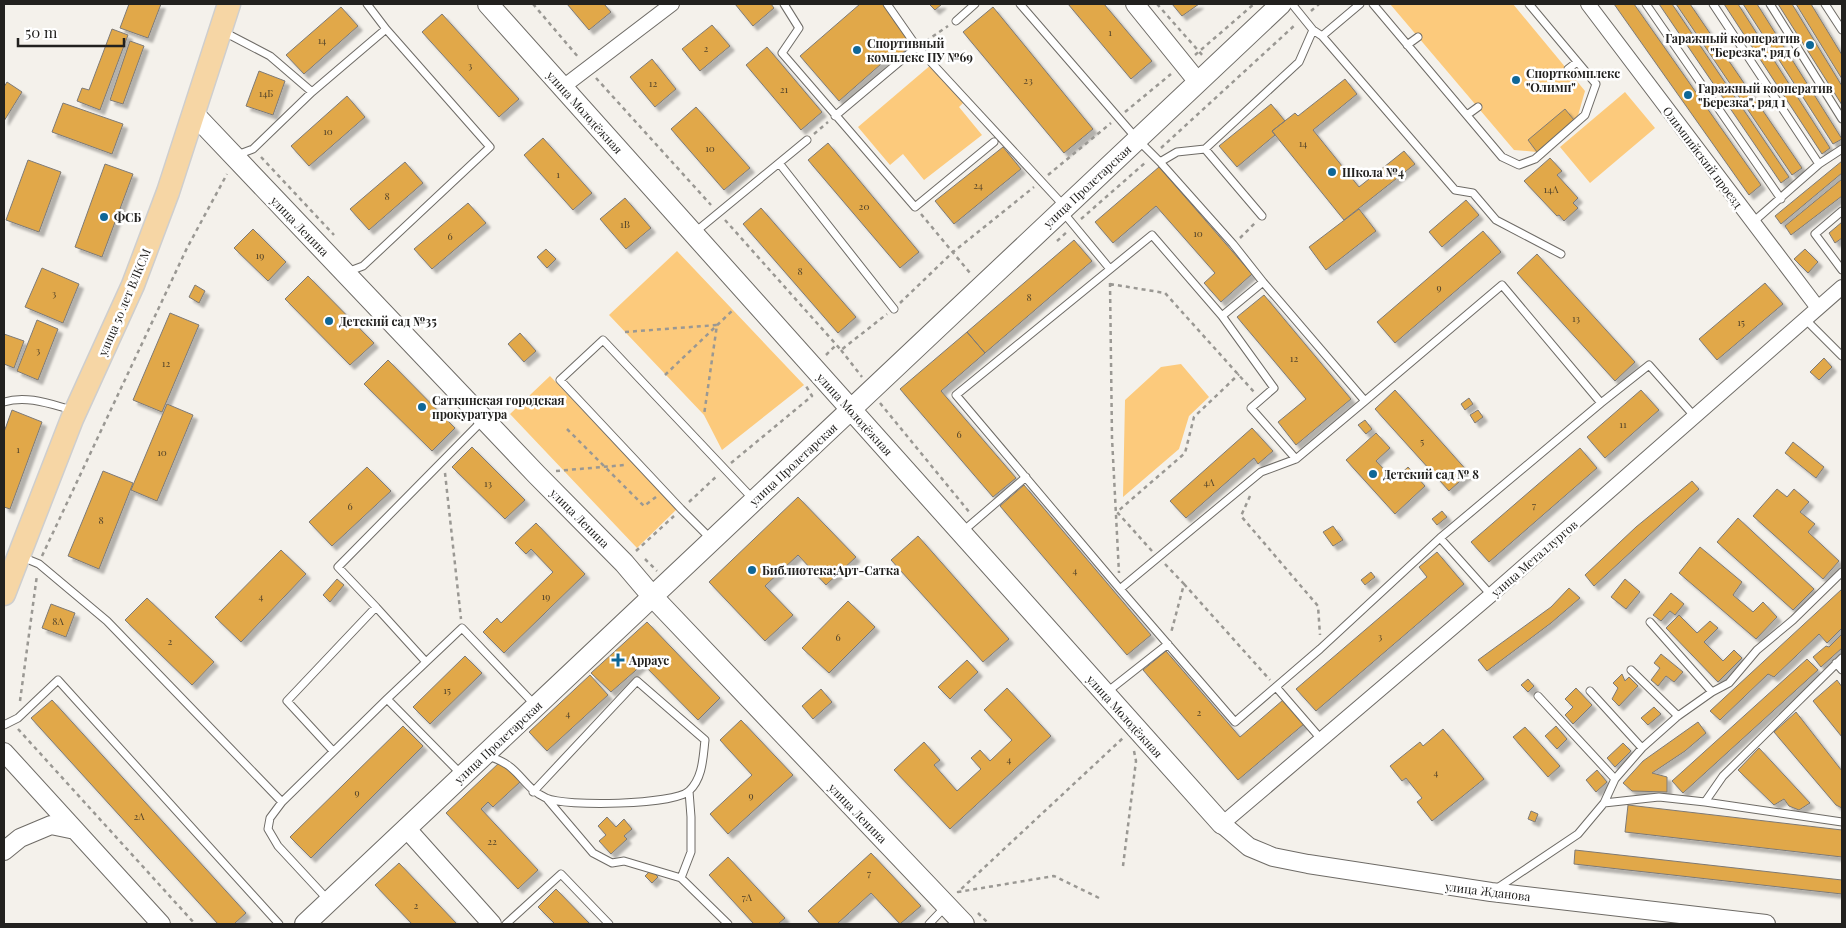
<svg xmlns="http://www.w3.org/2000/svg" width="1846" height="928" font-family="'Playfair Display',serif">
	<defs>
		<filter id="shadow"><feDropShadow dx="4.5" dy="4.5" stdDeviation="1" flood-color="#0004"/></filter>
	</defs>
	<rect width="100%" height="100%" fill="#f4f1eb"/>
	<!-- green -->
	<path fill="#fcca7c" d="M1390,4H1513L1585,91L1577,119L1537,152L1514,150Z
		M932,64L964,102L959,107L982,135L924,180L903,154L890,165L858,127Z
		M1625,92L1655,128L1590,183L1560,147Z
		M677,251L804,385L722,450L704,415L609,315Z
		M1181,364L1209,397L1189,416L1179,449L1123,497L1125,400L1161,367Z
		M550,376L677,509L637,548L510,414Z"/>
	<!-- building -->
	<path fill="#e1a849" stroke="#7e7a76" filter="url(#shadow)" d="M129,4H161L148,38L120,28Z
		M567,4H604L611,12L589,30Z
		M735,4H771L774,8L753,26Z
		M860,4H886L898,18L894,21L913,44L893,61L889,57L839,101L800,56Z
		M929,4H942L935,10Z
		M1068,4H1104L1152,61L1131,79Z
		M1172,4H1199L1182,16Z
		M1614,4H1634L1761,185L1749,195Z
		M1659,4H1672L1789,177L1781,183Z
		M1676,4H1690L1802,168L1792,175Z
		M1724,4H1738L1830,148L1822,154Z
		M1743,4H1757L1842,139L1833,144Z
		M1778,4H1792L1842,86V105Z
		M1796,4H1811L1842,55V79Z
		M341,7L358,26L304,74L286,55Z
		M993,7L1093,129L1064,153L963,32Z
		M442,14L519,99L499,117L422,32Z
		M712,25L730,46L700,71L682,49Z
		M112,29L128,35L100,110L77,101L82,88L89,90Z
		M130,41L144,46L123,104L110,100Z
		M767,47L822,112L801,130L746,65Z
		M652,59L676,89L655,107L630,77Z
		M259,71L285,81L273,115L246,106Z
		M1345,79L1357,94L1313,130L1359,187L1404,151L1415,164L1344,220L1272,131L1295,113L1298,116Z
		M7,82L22,92L4,121V87Z
		M347,96L365,117L309,166L291,146Z
		M63,103L123,124L112,154L52,132Z
		M1271,104L1285,121L1272,131L1275,135L1237,167L1219,146Z
		M696,107L750,168L724,190L671,129Z
		M1565,109L1574,120L1537,152L1528,140Z
		M543,138L592,193L573,210L524,155Z
		M828,143L919,252L900,268L808,160Z
		M1003,147L1021,169L954,224L935,201Z
		M1550,158L1562,171L1557,175L1578,198L1573,203L1578,208L1564,221L1559,215L1557,216L1524,181Z
		M28,160L61,172L39,232L6,220Z
		M1842,161V173L1781,224L1775,216Z
		M405,162L423,183L369,230L350,209Z
		M105,164L133,174L102,257L75,247Z
		M1159,167L1252,274L1221,302L1204,283L1215,273L1156,206L1113,243L1095,222Z
		M1842,179V196L1791,235L1785,226Z
		M625,198L651,228L626,249L600,219Z
		M1466,200L1479,215L1442,247L1429,232Z
		M468,203L486,223L432,269L414,249Z
		M761,208L856,317L838,333L743,224Z
		M1359,209L1376,231L1326,270L1309,247Z
		M1842,222V238L1835,243L1829,233Z
		M253,229L286,262L268,281L234,248Z
		M1483,231L1501,252L1395,343L1377,322Z
		M1074,240L1092,261L985,353L967,332Z
		M546,249L556,259L547,268L537,257Z
		M1805,249L1818,262L1808,273L1794,259Z
		M1537,254L1635,362L1615,381L1517,273Z
		M42,268L79,284L63,323L25,307Z
		M308,276L374,343L350,365L285,299Z
		M1765,283L1783,304L1717,360L1699,339Z
		M195,285L205,291L199,303L189,297Z
		M1264,295L1351,399L1296,445L1278,422L1306,399L1237,317Z
		M170,313L199,325L162,412L133,400Z
		M37,320L58,329L38,380L17,371Z
		M967,332L985,353L941,391L1016,478L993,497L900,389Z
		M520,333L536,351L524,362L508,344Z
		M4,334L24,341L14,368L4,364Z
		M1824,358L1832,367L1819,380L1810,372Z
		M388,360L455,428L432,451L364,384Z
		M1395,390L1469,473L1449,491L1375,409Z
		M1641,390L1659,410L1605,458L1587,437Z
		M1469,398L1473,404L1465,410L1461,404Z
		M167,404L193,415L157,501L131,490Z
		M12,410L42,422L10,509L4,507V432Z
		M1478,410L1483,417L1475,423L1470,415Z
		M1365,420L1372,429L1366,434L1358,425Z
		M1252,428L1273,451L1258,464L1254,458L1186,518L1170,501Z
		M1376,433L1390,448L1376,461L1394,480L1408,467L1425,486L1395,514L1346,460Z
		M1793,442L1824,467L1816,478L1785,453Z
		M472,447L525,500L505,519L452,467Z
		M1580,448L1597,468L1489,562L1471,542Z
		M367,467L391,491L332,546L309,522Z
		M103,471L133,483L99,569L68,556Z
		M1692,481L1699,489L1594,586L1585,575L1636,527Z
		M1024,485L1151,635L1127,655L1000,506Z
		M1777,489L1787,497L1794,489L1809,502L1800,512L1815,524L1808,532L1839,561L1823,579L1753,516Z
		M798,497L856,557L826,585L798,555L765,586L793,615L765,641L709,582Z
		M1442,511L1447,517L1437,525L1432,519Z
		M1738,518L1814,589L1793,610L1717,542Z
		M536,523L585,574L504,653L483,632L497,618L501,623L553,572L531,549L526,554L515,543Z
		M1333,526L1343,540L1333,546L1323,532Z
		M918,536L1009,639L983,662L891,560Z
		M1700,547L1742,582L1733,595L1753,612L1763,602L1777,617L1756,639L1679,573Z
		M281,550L306,574L241,642L215,617Z
		M1437,552L1464,584L1316,711L1296,689L1427,577L1419,567Z
		M1371,572L1375,577L1365,585L1361,580Z
		M337,579L344,585L330,602L323,595Z
		M1625,579L1640,592L1626,609L1611,597Z
		M1569,588L1580,598L1551,623L1487,671L1478,660L1551,607Z
		M1842,589V628L1827,643L1819,634L1774,677L1768,674L1720,720L1710,711Z
		M1671,593L1684,604L1675,615L1670,611L1661,621L1653,615Z
		M147,598L214,662L192,685L125,620Z
		M848,601L875,627L829,673L802,648Z
		M51,604L75,613L66,637L42,628Z
		M1679,615L1697,633L1710,621L1718,628L1704,642L1723,661L1734,650L1742,658L1718,682L1666,628Z
		M647,622L720,698L698,720L643,664L611,692L591,673Z
		M1842,634V648L1821,667L1813,657L1826,646L1829,647Z
		M1166,651L1240,737L1283,700L1304,724L1238,780L1143,670Z
		M1661,654L1683,672L1674,682L1666,676L1658,686L1651,680L1660,668L1654,663Z
		M465,656L482,673L430,724L413,707Z
		M1807,659L1818,670L1683,793L1672,781Z
		M967,660L978,672L950,699L938,687Z
		M1622,674L1625,681L1629,677L1638,686L1619,706L1612,699L1618,688L1613,683Z
		M590,675L608,695L547,751L529,732Z
		M1528,679L1534,686L1528,692L1521,685Z
		M1837,680L1842,687V737L1813,701Z
		M1007,688L1051,736L950,829L894,770L924,742L940,760L934,765L957,791L981,769L971,758L980,750L990,761L1012,740L984,710Z
		M1576,688L1592,705L1573,724L1565,715L1573,707L1565,699Z
		M821,689L832,702L813,719L802,706Z
		M52,700L246,913L234,924H218L31,718Z
		M1654,707L1661,714L1648,725L1641,718Z
		M1796,712L1842,771V808L1836,805L1774,732Z
		M741,720L793,775L728,834L710,814L752,775L720,740Z
		M1698,722L1706,733L1685,751L1652,773L1667,777V792L1632,791L1623,783L1643,761Z
		M403,726L423,746L311,858L290,837Z
		M1556,726L1567,739L1557,749L1545,736Z
		M1525,727L1560,766L1548,777L1513,737Z
		M1443,729L1484,779L1432,821L1417,802L1422,798L1406,778L1402,781L1390,766L1420,742L1423,746Z
		M1623,743L1631,751L1615,767L1607,758Z
		M1759,748L1810,803L1799,810L1789,806L1784,799L1774,805L1738,770Z
		M500,762L520,782L493,807L488,802L481,809L538,870L518,889L446,813Z
		M1597,770L1607,782L1596,792L1586,780Z
		M1628,805L1842,830V857L1625,832Z
		M1531,811L1538,814L1535,822L1528,819Z
		M607,817L616,827L624,819L632,829L624,836L627,839L611,854L599,841L606,835L598,826Z
		M1575,850L1842,880V894L1574,864Z
		M871,853L921,906L900,924L871,893L837,924H820L808,911Z
		M728,857L785,918L778,924H754L709,875Z
		M399,863L457,924H412L375,885Z
		M651,870L658,877L652,883L645,876Z
		M556,889L590,924H555L538,907Z"/>
	<g fill="none" stroke-linecap="round" stroke-linejoin="round">
		<defs>
			<path id="service" d="M367,4L386,29
				M784,4L799,28L782,53L915,207L994,142
				M887,4L917,47L1065,207
				M1020,4L1137,139L1160,162L1233,244L1263,282L1222,316L1274,388L1251,408L1296,459L1261,472L1120,589L1235,722L1320,649L1440,538L1601,403L1649,365L1695,417
				M1373,4L1502,157L1519,165L1535,159L1585,115L1596,84L1529,4
				M1646,4L1781,199
				M1713,4L1819,164L1752,223
				M1770,4L1842,119
				M1825,4L1842,30
				M956,21L975,4
				M1313,30L1322,36L1455,190L1473,193L1496,220L1561,254
				M224,32L270,56L312,92
				M1322,36L1360,4
				M1407,45L1418,37
				M1568,69L1577,62
				M1467,115L1478,107
				M835,116L917,47
				M1205,149L1299,62L1313,30L1292,4
				M237,155L253,149L312,92L386,29L490,147L363,266L347,272
				M1160,162L1177,152L1205,149L1262,216
				M779,163L894,309
				M1819,164L1842,149
				M1062,211L1110,269
				M1842,211L1815,234L1842,270
				M694,233L807,140
				M1263,282L1365,401L1296,459
				M1808,322L1842,356
				M1365,401L1502,285L1601,403
				M4,402C27,395 50,404 72,410
				M962,532L1026,477
				M1440,538L1491,595
				M712,540L681,509L560,380L603,340L753,499
				M22,557L39,564L107,621L282,802L270,818L268,829L278,846L329,901
				M1120,589L956,395L1152,235L1222,316
				M376,607L426,662
				M1650,622L1712,692
				M1836,663L1842,670
				M1631,670L1678,716
				M1276,687L1321,739
				M1590,691L1642,748
				M1107,692L1168,644
				M1538,696L1615,779
				M387,699L462,628L536,706
				M4,725L18,718L58,680L279,924
				M333,751L287,701L376,607L338,567L483,420
				M488,756C494,758 500,760 506,764C521,773 527,790 546,798C565,807 674,805 689,791C703,778 703,757 705,740L637,681L533,792
				M689,791L691,817V852L681,878L728,924
				M548,800L593,853L612,863L624,861L681,878
				M282,802L387,699L462,775
				M1705,802L1842,822
				M1604,803L1659,797L1705,802L1723,776L1842,658
				M1496,889L1578,834L1604,803L1615,779L1642,748L1678,716L1712,692L1729,683L1757,650L1793,620L1842,572
				M506,924L561,874L609,924
				M929,924L946,906"/>
			<path id="minor" d="M1588,4L1818,308
				M563,87L672,4
				M1222,824L1491,595L1842,287"/>
			<path id="tertiary" d="M1135,4L1198,82
				M4,752L161,924
				M1222,824L1249,847L1273,857L1308,864L1491,892L1766,924
				M406,828L492,924
				M4,851L20,838L51,825L75,830"/>
			<path id="secondary" d="M488,4L1222,824
				M194,114L537,475L624,563L652,596L964,924
				M305,924L1281,4"/>
			<path id="primary" d="M4,594L72,419L133,285L168,192L229,4"/>
		</defs>
		<!-- service casing -->
		<use href="#service" stroke="#6e6b66" stroke-width="9"/>
		<!-- minor casing -->
		<use href="#minor" stroke="#6e6b66" stroke-width="16"/>
		<!-- tertiary casing -->
		<use href="#tertiary" stroke="#6e6b66" stroke-width="20"/>
		<!-- secondary casing -->
		<use href="#secondary" stroke="#6e6b66" stroke-width="22"/>
		<!-- primary casing -->
		<use href="#primary" stroke="#cecece" stroke-width="25"/>
		<!-- path -->
		<path stroke="#9a9893" stroke-width="2.5" stroke-dasharray="4 4" stroke-linecap="butt" d="M533,4L579,58
			M1157,4L1203,56
			M1311,11L1319,4
			M926,41L948,26
			M1195,55L1254,4
			M596,78L711,205
			M1125,112L1171,74
			M814,134L828,122
			M1161,148L1295,25
			M261,157L334,235
			M1048,175L1111,123
			M921,214L970,273
			M1081,219L1146,162
			M725,220L841,350L887,314
			M1240,238L1255,223
			M1057,241L1068,231
			M1110,283L1112,438L1119,573
			M1110,284L1165,293L1254,392L1253,393
			M900,303L953,252L1034,187
			M625,332L717,325L704,415
			M841,350L862,377
			M826,355L836,345
			M665,375L733,310
			M880,403L970,513
			M567,429L644,506L656,497
			M731,463L812,396L806,386
			M556,471L625,465
			M445,473L461,619
			M1250,496L1241,516L1318,606L1320,635
			M689,502L718,475
			M636,551L674,516
			M1152,551L1117,512L1185,453L1194,417L1239,374
			M42,556L187,248L227,174
			M645,559L657,571
			M1165,564L1184,584L1171,633
			M1184,584L1270,680
			M20,701L37,575
			M18,729L195,924
			M1123,866L1136,761L1134,751
			M1099,898L1054,876L958,892L1123,738
			M978,913L989,924"/>
		<!-- service -->
		<use href="#service" stroke="#fff" stroke-width="7"/>
		<!-- minor -->
		<use href="#minor" stroke="#fff" stroke-width="14"/>
		<!-- tertiary -->
		<use href="#tertiary" stroke="#fff" stroke-width="18"/>
		<!-- secondary -->
		<use href="#secondary" stroke="#fff" stroke-width="20"/>
		<!-- primary -->
		<use href="#primary" stroke="#f6d6a5" stroke-width="22"/>
	</g>
	<!-- markers -->
	<g fill="#0f6797" stroke="#fff" stroke-width="2">
		<circle cx="1810" cy="45" r="5"/>
		<circle cx="857" cy="50" r="5"/>
		<circle cx="1516" cy="80" r="5"/>
		<circle cx="1688" cy="95" r="5"/>
		<circle cx="1332" cy="172" r="5"/>
		<circle cx="104" cy="217" r="5"/>
		<circle cx="329" cy="321" r="5"/>
		<circle cx="422" cy="407" r="5"/>
		<circle cx="1373" cy="474" r="5"/>
		<circle cx="752" cy="570" r="5"/>
		<path d="M615.5 652.5h5v5h5v5h-5v5h-5v-5h-5v-5h5z"/>
	</g>
	<g text-anchor="middle" dominant-baseline="central" stroke-width="5" stroke-linejoin="round" paint-order="stroke">
		<!-- number labels -->
		<g font-size="10" fill="#52432a">
			<text x="1110" y="32">1</text>
			<text x="322" y="40">14</text>
			<text x="706" y="48">2</text>
			<text x="470" y="65">3</text>
			<text x="1028" y="80">23</text>
			<text x="653" y="83">12</text>
			<text x="784" y="89">21</text>
			<text x="266" y="93">14Б</text>
			<text x="328" y="131">10</text>
			<text x="1303" y="143">14</text>
			<text x="710" y="148">10</text>
			<text x="558" y="174">1</text>
			<text x="978" y="185">24</text>
			<text x="1551" y="189">14А</text>
			<text x="387" y="196">8</text>
			<text x="864" y="206">20</text>
			<text x="625" y="224">1В</text>
			<text x="1198" y="233">10</text>
			<text x="450" y="236">6</text>
			<text x="260" y="255">19</text>
			<text x="800" y="271">8</text>
			<text x="1439" y="287">9</text>
			<text x="54" y="293">3</text>
			<text x="1029" y="297">8</text>
			<text x="1576" y="318">13</text>
			<text x="1741" y="322">15</text>
			<text x="38" y="350">3</text>
			<text x="1294" y="358">12</text>
			<text x="166" y="363">12</text>
			<text x="1623" y="424">11</text>
			<text x="959" y="434">6</text>
			<text x="1422" y="441">5</text>
			<text x="18" y="449">1</text>
			<text x="162" y="452">10</text>
			<text x="1209" y="482">4А</text>
			<text x="488" y="483">13</text>
			<text x="1534" y="505">7</text>
			<text x="350" y="506">6</text>
			<text x="101" y="520">8</text>
			<text x="1075" y="570">4</text>
			<text x="261" y="596">4</text>
			<text x="546" y="596">19</text>
			<text x="58" y="621">8А</text>
			<text x="1380" y="636">3</text>
			<text x="838" y="637">6</text>
			<text x="170" y="641">2</text>
			<text x="447" y="690">15</text>
			<text x="1199" y="712">2</text>
			<text x="568" y="713">4</text>
			<text x="1009" y="759">4</text>
			<text x="1436" y="772">4</text>
			<text x="357" y="792">9</text>
			<text x="751" y="795">9</text>
			<text x="139" y="816">2А</text>
			<text x="492" y="841">22</text>
			<text x="869" y="873">7</text>
			<text x="747" y="897">7А</text>
			<text x="416" y="905">2</text>
		</g>
		<!-- poi labels -->
		<g font-size="12" font-weight="bold" fill="#22211f" stroke="#fff" text-anchor="start">
			<text x="1800" y="38" text-anchor="end">Гаражный кооператив<tspan x="1800" dy="14">"Березка", ряд 6</tspan></text>
			<text x="867" y="43">Спортивный<tspan x="867" dy="14">комплекс ПУ №69</tspan></text>
			<text x="1526" y="73">Спорткомплекс<tspan x="1526" dy="14">"Олимп"</tspan></text>
			<text x="1698" y="88">Гаражный кооператив<tspan x="1698" dy="14">"Березка", ряд 1</tspan></text>
			<text x="1342" y="172">Школа №4</text>
			<text x="114" y="217">ФСБ</text>
			<text x="339" y="321">Детский сад №35</text>
			<text x="432" y="400">Саткинская городская<tspan x="432" dy="14">прокуратура</tspan></text>
			<text x="1383" y="474">Детский сад № 8</text>
			<text x="762" y="570">Библиотека;Арт-Сатка</text>
			<text x="629" y="660">Арраус</text>
		</g>
		<!-- street labels -->
		<g font-size="12" fill="#22211f" stroke="#fff">
			<text transform="translate(585 112) rotate(48)">улица Молодёжная</text>
			<text transform="translate(1703 157) rotate(53)">Олимпийский проезд</text>
			<text transform="translate(1087 186) rotate(-43)">улица Пролетарская</text>
			<text transform="translate(300 226) rotate(46)">улица Ленина</text>
			<text transform="translate(124 302) rotate(-67)">улица 50 лет ВЛКСМ</text>
			<text transform="translate(855 414) rotate(48)">улица Молодёжная</text>
			<text transform="translate(793 464) rotate(-43)">улица Пролетарская</text>
			<text transform="translate(580 518) rotate(45)">улица Ленина</text>
			<text transform="translate(1534 558) rotate(-41)">улица Металлургов</text>
			<text transform="translate(1125 716) rotate(48)">улица Молодёжная</text>
			<text transform="translate(498 742) rotate(-43)">улица Пролетарская</text>
			<text transform="translate(858 813) rotate(46)">улица Ленина</text>
			<text transform="translate(1488 891) rotate(7)">улица Жданова</text>
		</g>
	</g>
	<!-- border -->
	<rect width="1846" height="928" fill="none" stroke="#22211f" stroke-width="10"/>
	<!-- scale -->
	<path d="M18 38v8h106v-8" fill="none" stroke="#22211f" stroke-width="2.5"/>
	<text x="25" y="38" font-size="15" fill="#22211f" stroke="#ffffff" stroke-width="4" paint-order="stroke">50 m</text>
</svg>
